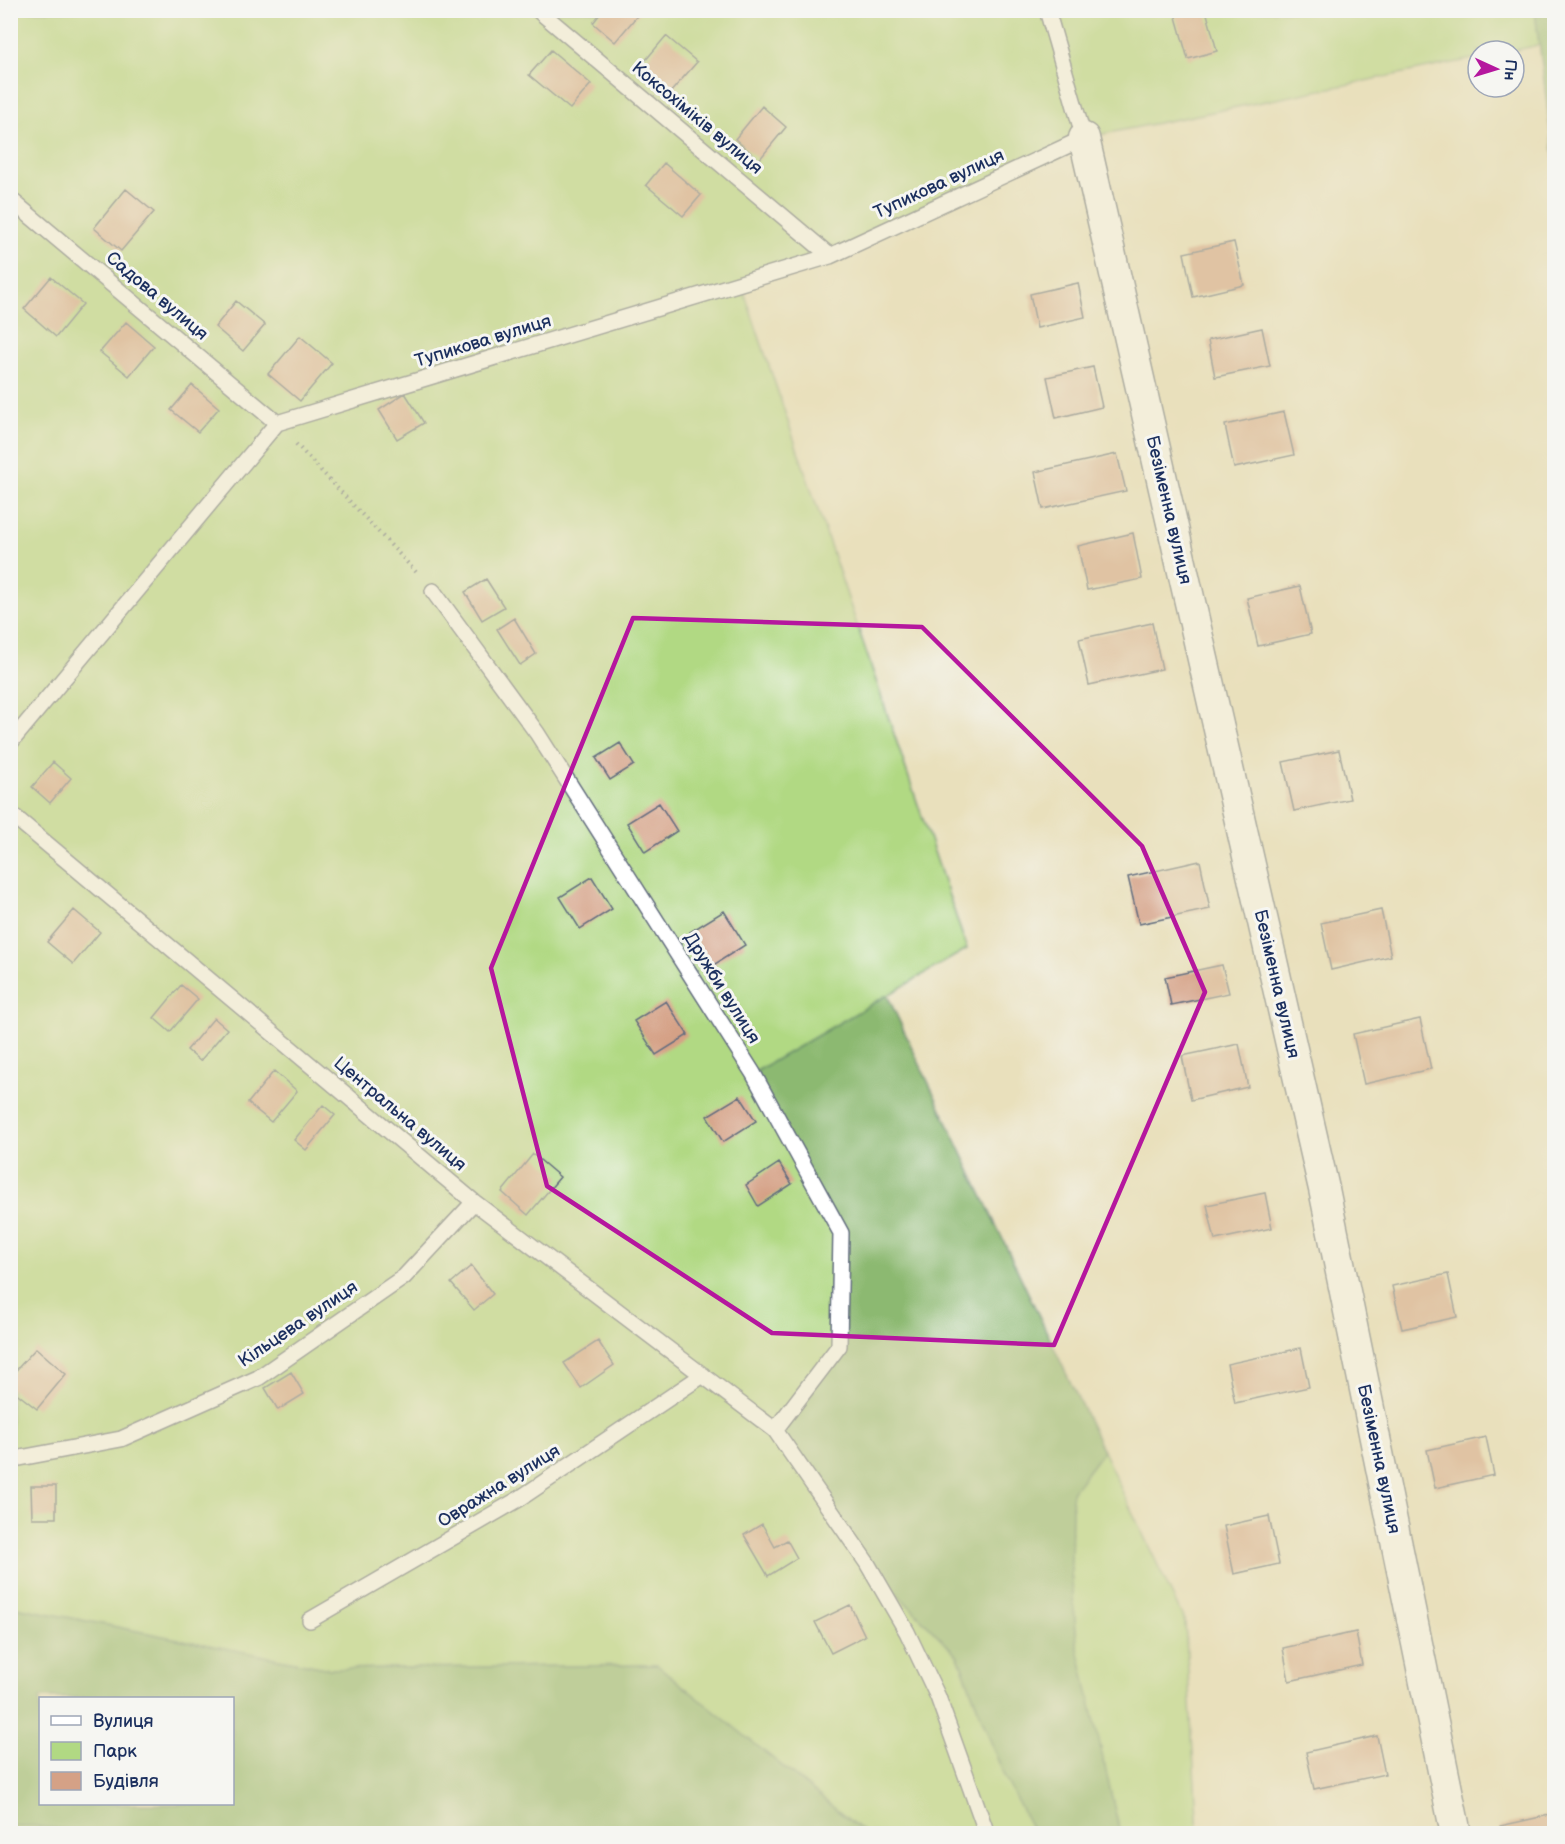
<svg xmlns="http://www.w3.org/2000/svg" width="1565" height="1844" font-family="'Balsamiq Sans',sans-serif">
	<rect width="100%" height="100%" fill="#f6f6f2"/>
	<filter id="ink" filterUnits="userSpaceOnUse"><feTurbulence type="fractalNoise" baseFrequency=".0167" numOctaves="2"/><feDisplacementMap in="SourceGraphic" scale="12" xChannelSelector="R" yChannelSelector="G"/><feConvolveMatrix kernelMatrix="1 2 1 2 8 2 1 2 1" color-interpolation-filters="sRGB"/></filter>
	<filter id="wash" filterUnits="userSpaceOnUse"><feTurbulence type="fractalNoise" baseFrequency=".008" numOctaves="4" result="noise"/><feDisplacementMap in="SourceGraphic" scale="24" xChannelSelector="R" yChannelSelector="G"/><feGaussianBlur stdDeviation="1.35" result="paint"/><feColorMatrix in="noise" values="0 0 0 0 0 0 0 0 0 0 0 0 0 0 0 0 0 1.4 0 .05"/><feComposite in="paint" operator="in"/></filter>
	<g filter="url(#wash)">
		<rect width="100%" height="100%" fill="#e9e0bc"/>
		<!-- green -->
		<path fill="#b1d983" stroke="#668470" stroke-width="1.5" d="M10,11H1535L1539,45L1512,51H1478V58L1084,138L830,256L741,283L967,949L754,1073L841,1233L867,1563L958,1656L1004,1776L1034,1833H865L657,1665L330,1669L11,1606Z
			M1103,1451L1185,1622L1198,1833H1120L1077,1644L1071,1571L1072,1492Z
			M11,1826H33L107,1833L11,1834Z"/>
		<!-- forest -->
		<path fill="#8cb971" stroke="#547468" stroke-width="1.5" fill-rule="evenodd" d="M1535,11H1554V160Z
			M887,995L1103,1451L1072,1492L1071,1571L1077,1644L1120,1833H1034L1004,1776L958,1656L867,1563L775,1430L839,1346L841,1233L753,1073Z
			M10,1606L330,1669L657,1665L865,1833L107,1834L33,1826H11ZM40,1698H232V1804H40Z"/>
		<g id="blocks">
			<!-- building -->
			<path fill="#d5a186" d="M603,10H642L615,42L593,23Z
				M1174,10H1206L1217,51L1188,59Z
				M666,36L697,62L669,94L639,68Z
				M551,50L591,84L570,109L529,75Z
				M762,106L786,127L759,160L735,139Z
				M664,163L701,195L683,216L646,185Z
				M126,189L154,212L121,251L94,228Z
				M1234,242L1244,285L1193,297L1184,253Z
				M51,277L83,304L56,337L24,309Z
				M1078,283L1085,317L1037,328L1030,294Z
				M236,301L265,325L243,351L215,327Z
				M126,322L154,346L129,376L100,352Z
				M1262,328L1270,366L1215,377L1208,340Z
				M300,336L332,363L300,401L268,374Z
				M1093,367L1102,407L1056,418L1047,377Z
				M192,385L219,408L198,432L171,410Z
				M405,393L424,423L397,439L379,410Z
				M1284,412L1294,455L1234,468L1225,425Z
				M1117,454L1126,491L1043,509L1035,472Z
				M1133,533L1142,579L1087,590L1078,546Z
				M486,579L504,607L482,620L465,592Z
				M1300,586L1311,634L1258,646L1247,598Z
				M514,618L536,654L520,665L497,629Z
				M1152,623L1162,669L1089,685L1079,639Z
				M620,743L634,765L610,780L596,758Z
				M1339,750L1350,799L1294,811L1283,762Z
				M53,762L71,778L50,803L32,787Z
				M659,803L677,831L645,852L627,823Z
				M1200,861L1210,909L1139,924L1128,877Z
				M592,877L612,909L580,929L560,897Z
				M74,910L100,932L73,964L47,942Z
				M1381,910L1391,956L1331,970L1321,923Z
				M724,911L745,945L712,966L690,932Z
				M1222,965L1229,993L1171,1005L1165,977Z
				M181,985L198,999L170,1032L154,1018Z
				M666,1001L688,1035L656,1055L634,1021Z
				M214,1018L227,1029L200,1061L187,1050Z
				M1420,1019L1431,1069L1364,1084L1353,1034Z
				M1239,1044L1248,1087L1191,1100L1182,1056Z
				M274,1071L297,1091L271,1122L248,1103Z
				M740,1096L756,1121L723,1142L707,1116Z
				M323,1105L335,1115L306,1150L294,1140Z
				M533,1154L560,1177L528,1215L502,1192Z
				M779,1163L792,1184L758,1206L746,1185Z
				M1265,1193L1272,1228L1215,1240L1207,1205Z
				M471,1266L493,1294L474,1310L451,1283Z
				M1448,1274L1457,1317L1402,1329L1392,1286Z
				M598,1341L614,1365L581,1388L564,1363Z
				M36,1348L66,1374L37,1409L10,1388V1377Z
				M1301,1348L1309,1387L1235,1403L1227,1364Z
				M291,1372L304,1394L278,1410L265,1388Z
				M1486,1437L1494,1475L1435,1488L1427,1450Z
				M31,1486H56V1518H32Z
				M1269,1516L1279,1564L1234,1574L1224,1526Z
				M762,1524L775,1547L787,1540L797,1558L768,1576L744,1535Z
				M850,1605L865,1636L831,1653L815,1622Z
				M1356,1632L1362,1665L1289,1681L1283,1648Z
				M1377,1736L1385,1774L1314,1789L1306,1752Z
				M1554,1814V1834H1501L1500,1826Z"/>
		</g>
	</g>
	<g filter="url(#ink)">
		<use href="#blocks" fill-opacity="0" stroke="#636d7f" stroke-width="1.5"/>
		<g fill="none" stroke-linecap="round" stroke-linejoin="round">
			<defs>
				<path id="lane" d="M538,10L830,256
					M10,199L277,423
					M433,591L537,733L753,1073L841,1233L839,1346L775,1430
					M10,743L277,423L830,256L1084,138L1047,10
					M10,813L474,1202L775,1430L867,1563L907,1632L938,1697L987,1834
					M10,1458H20L121,1439L258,1378L404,1277L474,1202
					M310,1620L519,1499L703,1375"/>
				<path id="street" d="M1084,138L1324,1189L1456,1834"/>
			</defs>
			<!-- lane casing -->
			<use href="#lane" stroke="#636d7f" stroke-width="18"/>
			<!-- street casing -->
			<use href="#street" stroke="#636d7f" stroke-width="33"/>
			<!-- path -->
			<path stroke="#636d7f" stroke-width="4" stroke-dasharray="1.5 4.5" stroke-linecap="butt" d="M296,444L416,572"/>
			<!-- lane -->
			<use href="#lane" stroke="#fff" stroke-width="15"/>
			<!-- street -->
			<use href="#street" stroke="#fff" stroke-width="30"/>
		</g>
	</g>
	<!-- marked area -->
	<path d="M0 0H1565V1844H0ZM633,618L922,627L1142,846L1205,992L1054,1345L772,1333L547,1186L491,968Z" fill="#e9e0bc" fill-opacity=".55" fill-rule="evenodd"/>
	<path fill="none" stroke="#b5179e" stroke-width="4.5" stroke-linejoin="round" d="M633,618L922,627L1142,846L1205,992L1054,1345L772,1333L547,1186L491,968Z"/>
	<g text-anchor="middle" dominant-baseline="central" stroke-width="6" stroke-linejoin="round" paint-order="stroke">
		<!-- street labels -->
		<g font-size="18" fill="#1b2f5e" stroke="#f6f6f2">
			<text transform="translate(697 118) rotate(40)">Коксохіміків вулиця</text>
			<text transform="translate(939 184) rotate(-25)">Тупикова вулиця</text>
			<text transform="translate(157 296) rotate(40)">Садова вулиця</text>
			<text transform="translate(483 341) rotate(-17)">Тупикова вулиця</text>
			<text transform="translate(1169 510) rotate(77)">Безіменна вулиця</text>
			<text transform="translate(1277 984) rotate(77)">Безіменна вулиця</text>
			<text transform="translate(722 988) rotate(58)">Дружби вулиця</text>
			<text transform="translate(400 1114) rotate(40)">Центральна вулиця</text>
			<text transform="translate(298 1324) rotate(-34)">Кільцева вулиця</text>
			<text transform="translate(1379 1459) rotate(78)">Безіменна вулиця</text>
			<text transform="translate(499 1486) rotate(-32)">Овражна вулиця</text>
		</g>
	</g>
	<!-- margin -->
	<rect width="1565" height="1844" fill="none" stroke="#f6f6f2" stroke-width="36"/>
	<!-- legend -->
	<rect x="39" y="1697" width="195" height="108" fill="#f6f6f2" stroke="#9ea6b7" stroke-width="1.5"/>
	<rect x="51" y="1716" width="30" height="9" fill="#ffffff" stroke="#9ea6b7" stroke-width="1.5"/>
	<text x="93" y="1727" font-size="18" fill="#1b2f5e">Вулиця</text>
	<rect x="51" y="1742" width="30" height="18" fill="#b1d983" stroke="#9ea6b7" stroke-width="1.5"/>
	<text x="93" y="1757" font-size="18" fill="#1b2f5e">Парк</text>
	<rect x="51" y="1772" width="30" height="18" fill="#d5a186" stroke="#9ea6b7" stroke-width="1.5"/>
	<text x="93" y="1787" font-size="18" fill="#1b2f5e">Будівля</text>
	<!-- north arrow -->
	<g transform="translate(1496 69) rotate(94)"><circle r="28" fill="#f6f6f2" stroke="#9ea6b7" stroke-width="1.5"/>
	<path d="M0-4.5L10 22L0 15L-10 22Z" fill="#b5179e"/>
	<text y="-9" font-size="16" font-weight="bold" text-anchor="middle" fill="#1b2f5e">Пн</text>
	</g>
</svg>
